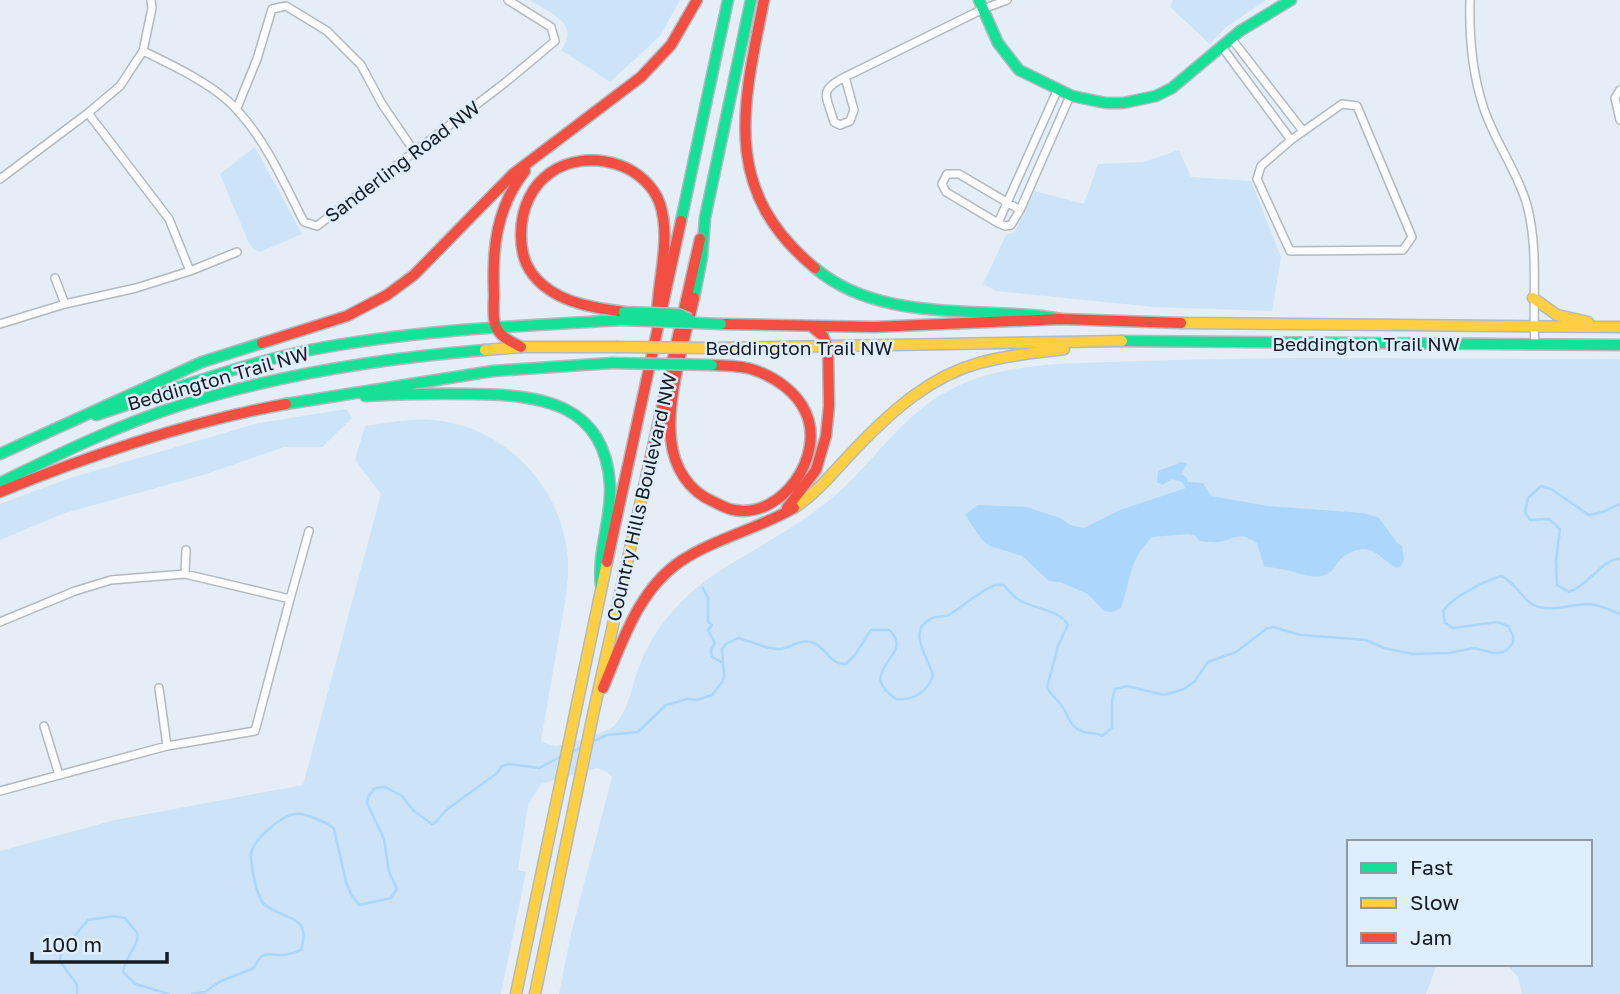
<svg xmlns="http://www.w3.org/2000/svg" width="1620" height="994" font-family="'Golos Text',sans-serif">
	<rect width="100%" height="100%" fill="#e5eef6"/>
	<!-- green -->
	<path fill="#cde3f7" d="M530,0H680L660,36L610,82L561,50C581,23 550,13 530,0Z
		M1173,0H1266L1225,28L1210,44L1170,7Z
		M255,147L302,234L260,252L253,249L248,241L220,174Z
		M1179,150L1191,177L1251,181L1281,257L1272,311L1154,307L996,291L983,284L1006,235L1015,232L1034,191L1084,204L1098,164L1144,162Z
		M1327,358L1620,359V994H1522L1518,977L1506,964H1590V842H1349V964H1437L1426,994H559L571,934L612,777L607,772L597,768L541,784L528,805L518,870L526,872L501,994H0V851L115,820L303,785L381,494L355,460L365,426C388,423 410,418 433,420C506,426 565,490 568,562C569,587 563,612 559,636C553,671 547,706 541,741C545,743 551,746 556,746C566,745 609,732 615,725C629,709 632,685 639,667C653,629 682,596 715,574C757,547 800,526 838,493C873,461 900,420 941,395C1001,359 1074,364 1142,361C1204,359 1265,358 1327,358Z
		M346,409L352,418L322,447H284L203,475L65,513L0,540V504L70,478L259,423Z"/>
	<!-- water -->
	<path fill="#acd6fb" d="M1182,462L1187,464L1181,474L1186,477L1188,482L1203,483L1211,496L1268,506L1363,513L1379,518L1397,543L1402,546L1404,560L1401,566L1396,568C1376,555 1370,539 1343,557C1337,561 1335,569 1329,573C1315,581 1299,573 1286,570C1279,568 1271,568 1264,566L1257,543C1237,530 1237,539 1218,542C1212,543 1205,541 1199,541L1196,536L1188,534L1152,537C1127,563 1132,577 1121,608L1113,612L1104,611L1088,594L1060,582L1049,581L1022,556L990,546L982,540L965,515L978,505L1026,507L1060,518L1070,525L1084,528L1120,510L1186,488L1182,482L1172,479L1162,485L1157,482L1158,471Z"/>
	<g fill="none" stroke-linecap="round" stroke-linejoin="round">
		<!-- stream -->
		<path stroke="#acd6fb" stroke-width="2.5" d="M1620,504L1603,512L1589,515L1551,489L1541,486L1528,498L1525,512L1530,520L1549,519L1560,529L1556,561L1557,585L1569,592C1588,586 1603,558 1620,559
			M703,588L708,598V622L712,625L708,630L715,643L711,650L712,657L723,663
			M590,743L607,735L638,732L666,705L687,699L697,700L712,695L723,681L724,675L722,649L726,644L738,638C752,641 766,650 781,649C793,647 801,638 814,643C827,649 829,664 846,664L855,655L871,630H889C918,655 852,670 896,699C913,701 929,691 933,675C928,657 905,629 933,618C938,615 943,618 949,615C964,606 978,592 995,585H1004C1009,591 1014,598 1021,601C1036,609 1059,610 1068,625L1058,646L1047,687C1050,695 1057,698 1061,705C1068,713 1069,726 1081,731C1088,735 1094,731 1102,736L1112,728V701L1115,689L1127,686L1164,695L1184,689L1195,681L1208,662L1236,652L1266,629L1273,627L1301,635L1366,640L1384,648L1413,654L1449,653L1474,648L1494,653L1504,652L1509,648L1513,642V636L1508,626L1497,622L1453,628L1445,623L1443,611C1452,597 1485,581 1501,576C1517,582 1522,603 1539,607C1557,611 1571,604 1589,604C1601,605 1609,610 1620,614
			M568,754L584,746
			M77,994V985L60,961L61,952L88,920L114,916L125,918C128,923 134,928 137,933C141,942 124,959 123,972L135,984L169,994
			M192,994L205,992L219,982L254,968C263,948 268,956 283,955C289,955 295,952 301,950C313,912 281,921 263,903C257,896 251,867 251,857C250,842 281,815 295,814C304,812 328,823 334,829L346,882L351,894L359,905L391,898L397,889L389,872L384,839L367,803L368,797L375,788L385,787L402,796L413,810L432,824L436,822L446,810L496,774L502,766L509,764L539,768L562,756"/>
		<defs>
			<path id="street" d="M1470,0C1469,36 1472,72 1483,106C1494,141 1517,170 1527,205C1539,250 1532,299 1535,345
				M1231,38L1303,131
				M1222,47L1291,140
				M143,51C172,65 217,86 238,111C267,143 284,183 304,222L317,226L506,82L555,41L551,27L508,0
				M845,77L854,110L850,121L840,125L834,122C827,96 817,91 845,77L983,9L1007,0
				M1620,90L1615,98L1620,120
				M1342,104L1357,106L1412,237L1403,250L1290,251L1257,179L1261,166L1291,140Z
				M237,108L257,59L272,9L286,6L327,31L361,65L382,104L414,151
				M88,113L169,219L190,271
				M0,179L88,113L120,86L143,51L152,8L151,0
				M1020,210L959,174H947L942,184L946,192L998,223L1005,226L1011,225L1020,210L1070,96
				M998,223L1057,91
				M55,278L65,304
				M0,324L65,304L136,288L190,271L237,252
				M185,574L186,550
				M290,599L309,531
				M0,622L75,591L111,580L185,574L290,599L255,731L167,746L0,791
				M159,688L167,746
				M44,726L59,775"/>
			<path id="fast" d="M979,0L998,43L1019,70L1072,96L1106,103H1123L1156,96L1172,88L1240,31L1291,0
				M681,221L728,0
				M815,268C863,309 930,310 991,313C1014,314 1038,314 1061,319
				M694,298L702,257L705,218L751,0
				M1122,341L1620,345
				M365,396C401,394 436,393 472,394C539,395 605,402 610,485C612,519 597,551 601,586
				M286,404L493,371L612,363
				M96,415C167,392 237,365 310,350C413,330 518,326 623,320
				M0,454L202,362L262,343
				M0,483C59,454 118,425 181,405C277,375 384,358 485,350"/>
			<path id="slow" d="M1533,298L1557,315L1588,322
				M1181,323L1620,327
				M715,348L1122,341
				M485,350L521,347H616
				M794,508C820,491 838,466 860,444C893,410 931,376 979,363C1006,355 1036,353 1064,349
				M516,994L607,562
				M535,994L594,710L650,460"/>
			<path id="jam" d="M764,0C743,105 720,190 815,268
				M694,298C685,340 666,398 671,440C674,467 688,491 714,502C720,505 727,509 734,510C782,519 825,456 806,413C797,392 775,377 754,370C741,365 726,366 712,365
				M624,312C596,308 566,304 544,286C527,272 521,256 521,235C521,179 567,148 619,165C637,171 654,186 660,204C672,242 656,283 657,321
				M721,324L874,327L1061,319L1181,323
				M262,343L347,316L387,295L414,275L513,174L641,77L671,45L697,0
				M521,347C512,342 500,337 496,327C492,317 494,305 494,294C492,249 496,208 525,171
				M650,460L700,239
				M0,492C93,454 187,422 286,404
				M787,508L816,470L826,436L829,406L828,348L823,336L811,326
				M607,562L681,221
				M603,688C622,643 638,590 681,561C716,538 758,529 794,508"/>
		</defs>
		<!-- street casing -->
		<use href="#street" stroke="#b2b9bf" stroke-width="10"/>
		<!-- fast casing -->
		<use href="#fast" stroke="#b2b9bf" stroke-width="13"/>
		<!-- slow casing -->
		<use href="#slow" stroke="#b2b9bf" stroke-width="13"/>
		<!-- jam casing -->
		<use href="#jam" stroke="#b2b9bf" stroke-width="13"/>
		<!-- street -->
		<use href="#street" stroke="#fbfcfe" stroke-width="7"/>
		<!-- fast -->
		<use href="#fast" stroke="#16e098" stroke-width="10"/>
		<!-- slow -->
		<use href="#slow" stroke="#ffcf43" stroke-width="10"/>
		<!-- jam -->
		<use href="#jam" stroke="#f24e42" stroke-width="10"/>
		<defs>
			<path id="fast-bridge" d="M624,312L678,314L690,319
				M623,320L721,324
				M612,363L712,365"/>
			<path id="slow-bridge" d="M616,347L715,348"/>
		</defs>
		<!-- fast-bridge casing -->
		<use href="#fast-bridge" stroke="#b2b9bf" stroke-width="13" stroke-linecap="butt"/>
		<!-- slow-bridge casing -->
		<use href="#slow-bridge" stroke="#b2b9bf" stroke-width="13" stroke-linecap="butt"/>
		<!-- fast-bridge -->
		<use href="#fast-bridge" stroke="#16e098" stroke-width="10"/>
		<!-- slow-bridge -->
		<use href="#slow-bridge" stroke="#ffcf43" stroke-width="10"/>
	</g>
	<g text-anchor="middle" dominant-baseline="central" stroke-width="5" stroke-linejoin="round" paint-order="stroke">
		<!-- street labels -->
		<g font-size="19" fill="#161c21" stroke="#dfeefc">
			<text transform="translate(402 161) rotate(-37)">Sanderling Road NW</text>
			<text x="1366" y="343">Beddington Trail NW</text>
			<text x="799" y="347">Beddington Trail NW</text>
			<text transform="translate(218 378) rotate(-16)">Beddington Trail NW</text>
			<text transform="translate(641 497) rotate(-77)">Country Hills Boulevard NW</text>
		</g>
	</g>
	<!-- legend -->
	<rect x="1347" y="840" width="245" height="126" fill="#dfeefc" stroke="#8f9aa4" stroke-width="2"/>
	<rect x="1361" y="863" width="35" height="10" fill="#16e098" stroke="#8f9aa4" stroke-width="2"/>
	<text x="1410" y="875" font-size="21" fill="#161c21">Fast</text>
	<rect x="1361" y="898" width="35" height="10" fill="#ffcf43" stroke="#8f9aa4" stroke-width="2"/>
	<text x="1410" y="910" font-size="21" fill="#161c21">Slow</text>
	<rect x="1361" y="933" width="35" height="10" fill="#f24e42" stroke="#8f9aa4" stroke-width="2"/>
	<text x="1410" y="945" font-size="21" fill="#161c21">Jam</text>
	<!-- scale -->
	<path d="M32 952v10h135v-10" fill="none" stroke="#161c21" stroke-width="3.5"/>
	<text x="42" y="952" font-size="21" fill="#161c21" stroke="#dfeefc" stroke-width="5" paint-order="stroke">100 m</text>
</svg>
